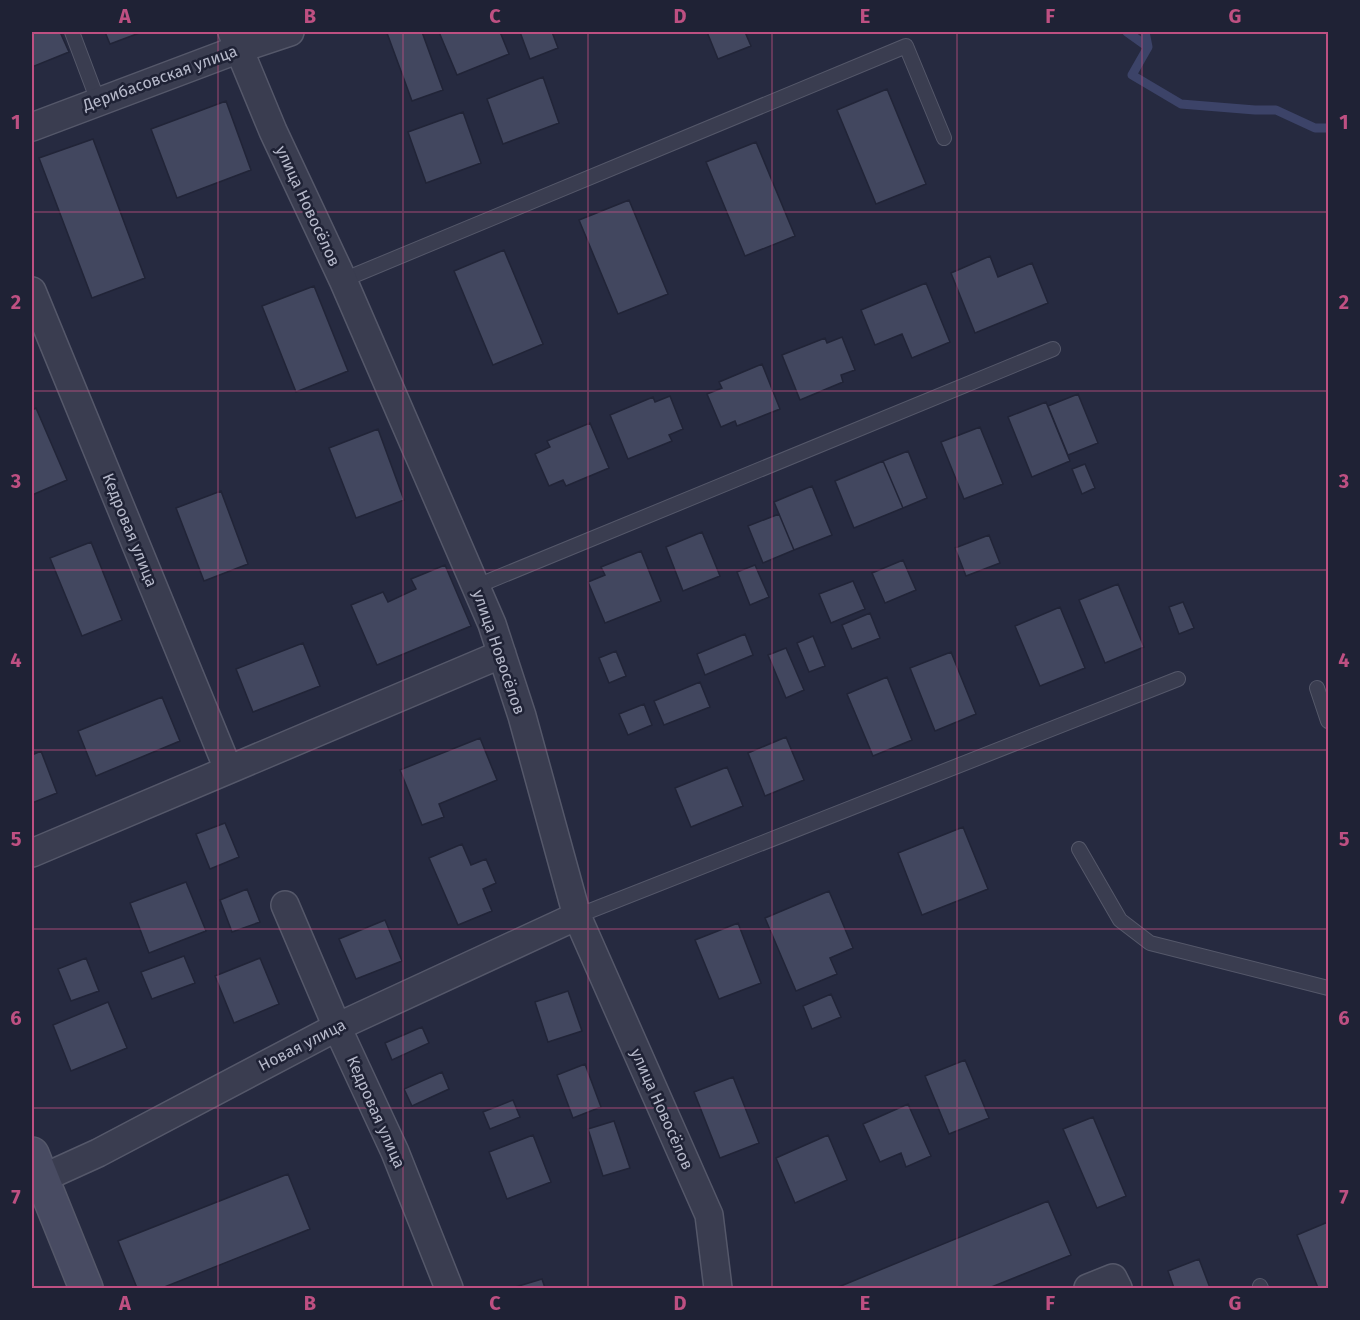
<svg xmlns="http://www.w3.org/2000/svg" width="1360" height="1320" font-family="'Fira Sans',sans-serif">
	<rect width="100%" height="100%" fill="#262a40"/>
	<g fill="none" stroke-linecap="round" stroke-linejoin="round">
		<!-- stream -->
		<path stroke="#3c4368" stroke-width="9" d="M1127,32L1148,47
			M1145,32L1148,47L1132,75L1181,104L1255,110H1276L1315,128H1328"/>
	</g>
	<!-- building -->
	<path fill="#42475f" stroke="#212437" stroke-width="1.5" d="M32,32H60L69,52L32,67Z
		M105,32H142L110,44Z
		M390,32H422L443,90L412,101L387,33Z
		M439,32H500L509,54L457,75Z
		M520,32H552L558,48L530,59Z
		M707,32H745L751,46L718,59Z
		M543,77L559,123L503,144L487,99Z
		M887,89L926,184L876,204L837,110Z
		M226,101L251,170L177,198L151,129Z
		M463,112L481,163L426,183L408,132Z
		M93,139L145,278L92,298L39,158Z
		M756,142L795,236L745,256L706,162Z
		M629,200L668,294L618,314L579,220Z
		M504,250L543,344L493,365L454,271Z
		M990,256L998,277L1032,263L1048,303L975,333L951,273Z
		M926,283L950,342L912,358L902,334L875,345L861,310Z
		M314,286L348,371L296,392L262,306Z
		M842,337L855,370L841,375L843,382L800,400L782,355L825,338L827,343Z
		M762,364L780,409L737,426L735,421L721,427L707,394L722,388L719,382Z
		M1078,394L1098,443L1068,455L1048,406Z
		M670,396L683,429L669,435L672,441L628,459L610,415L653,397L655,402Z
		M1046,402L1070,461L1032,477L1008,417Z
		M36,408L67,480L32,495V410Z
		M590,423L609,468L566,486L563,480L549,486L535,454L550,447L547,441Z
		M980,427L1003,484L964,499L941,442Z
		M378,429L404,500L356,518L329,448Z
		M908,451L927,498L903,508L883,461Z
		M883,461L903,508L854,528L835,481Z
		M1085,464L1095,488L1082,494L1072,469Z
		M812,486L832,535L794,550L774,502Z
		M221,491L248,564L204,581L176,508Z
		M779,514L794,550L763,563L748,526Z
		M702,532L720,576L683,591L666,547Z
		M989,535L1000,563L966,576L955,548Z
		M91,542L122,620L82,636L50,558Z
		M641,551L661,601L605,623L588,582L605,575L601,567Z
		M903,560L916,590L885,603L872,573Z
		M445,565L471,626L377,665L351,605L383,592L388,602L416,589L411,579Z
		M755,565L769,597L750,605L737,572Z
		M853,581L865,609L831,623L819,594Z
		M1118,584L1144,647L1105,663L1079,600Z
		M1183,602L1194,628L1179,634L1169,607Z
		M1060,607L1085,668L1040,686L1015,626Z
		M870,613L880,638L852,649L842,625Z
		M745,634L753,655L705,675L697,654Z
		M813,636L825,666L809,672L797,643Z
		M303,643L320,686L253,712L236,669Z
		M786,648L804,690L786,698L768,655Z
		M616,651L626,676L609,683L599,658Z
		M951,652L976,714L935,731L910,668Z
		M887,677L912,740L873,756L847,694Z
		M700,682L710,707L664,725L654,701Z
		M162,697L180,741L96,776L78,731Z
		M644,704L652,725L628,735L619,714Z
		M786,737L804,780L765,796L748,753Z
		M480,738L497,780L439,804L444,817L422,825L400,770Z
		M41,751L57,793L32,803V755Z
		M727,767L743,806L691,827L675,788Z
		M225,823L239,857L210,869L196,834Z
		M963,827L988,889L922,915L898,853Z
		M462,844L471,865L486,859L496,883L483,889L492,911L458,925L429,858Z
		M186,882L206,931L149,953L130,903Z
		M247,889L260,922L232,932L220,900Z
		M829,891L853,948L830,958L837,974L796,991L765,918Z
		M385,920L402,961L356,979L339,939Z
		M738,923L761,983L719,999L695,940Z
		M184,956L195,983L152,999L141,972Z
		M86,958L99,991L71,1001L58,969Z
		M260,958L279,1004L234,1023L215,976Z
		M568,991L582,1031L548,1042L535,1002Z
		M831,994L841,1017L812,1029L803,1006Z
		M108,1002L127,1048L71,1071L53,1025Z
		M422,1027L429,1043L392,1060L385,1043Z
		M965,1060L989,1118L949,1134L925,1076Z
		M585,1064L601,1107L573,1118L557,1075Z
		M442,1072L449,1089L412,1106L404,1089Z
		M733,1077L759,1143L720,1158L694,1092Z
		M513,1100L520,1117L490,1129L483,1112Z
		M908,1104L931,1156L906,1167L901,1153L880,1162L863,1124Z
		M1093,1117L1126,1196L1097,1208L1063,1129Z
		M614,1121L630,1168L603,1176L588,1129Z
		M533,1135L551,1182L507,1199L489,1152Z
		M828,1135L847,1180L795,1203L776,1158Z
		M288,1174L310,1229L162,1288H137L118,1241Z
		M1048,1201L1071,1255L989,1288H836Z
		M1328,1222V1288H1318L1297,1235Z
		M1199,1259L1210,1288H1174L1168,1271Z
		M542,1279L545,1288H512Z"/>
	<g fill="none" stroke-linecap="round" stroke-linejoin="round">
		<defs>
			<path id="lane" d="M72,32L98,101
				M343,280L906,46L944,138
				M477,586L1053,349
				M1317,688L1328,721
				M1079,849L1120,920L1150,943L1328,988
				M577,916L1178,679
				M1260,1286L1261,1288"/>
			<path id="street" d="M232,32L273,131L343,280L492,624L522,716L577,916L709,1215L718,1288
				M32,127L239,49L290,32
				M32,291L228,769
				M32,853L502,654
				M285,905L337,1027L395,1152L449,1288
				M32,1183L98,1153L337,1027L577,916
				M1088,1288L1113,1278L1118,1288"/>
			<path id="secondary" d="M32,1154L86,1288"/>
		</defs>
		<!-- lane casing -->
		<use href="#lane" stroke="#55586a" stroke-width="16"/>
		<!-- street casing -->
		<use href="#street" stroke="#55586a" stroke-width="30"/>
		<!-- secondary casing -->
		<use href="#secondary" stroke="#55586a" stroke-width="36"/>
		<!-- lane -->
		<use href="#lane" stroke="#3a3d50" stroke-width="14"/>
		<!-- street -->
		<use href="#street" stroke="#3a3d50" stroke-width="27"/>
		<!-- secondary -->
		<use href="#secondary" stroke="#484b62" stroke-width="33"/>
	</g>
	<!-- grid -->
	<path fill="none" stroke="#be5082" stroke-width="1.5" stroke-opacity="0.55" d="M218,32V1288M403,32V1288M588,32V1288M772,32V1288M957,32V1288M1142,32V1288M32,212H1328M32,391H1328M32,570H1328M32,750H1328M32,929H1328M32,1108H1328"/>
	<g text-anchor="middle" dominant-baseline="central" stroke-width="5" stroke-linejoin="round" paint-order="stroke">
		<!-- street labels -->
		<g font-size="16" fill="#b6b9ca" stroke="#1f2235">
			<text transform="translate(160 78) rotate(-20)">Дерибасовская улица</text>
			<text transform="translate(308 206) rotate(65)">улица Новосёлов</text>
			<text transform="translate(130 530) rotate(68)">Кедровая улица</text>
			<text transform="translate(499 652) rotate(71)">улица Новосёлов</text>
			<text transform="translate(302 1045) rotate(-27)">Новая улица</text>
			<text transform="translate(662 1109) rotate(66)">улица Новосёлов</text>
			<text transform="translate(376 1112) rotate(66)">Кедровая улица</text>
		</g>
	</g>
	<!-- border -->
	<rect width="1360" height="1320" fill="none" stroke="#1f2235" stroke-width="66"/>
	<rect x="33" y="33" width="1294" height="1254" fill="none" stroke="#be5082" stroke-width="2"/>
	<g font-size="20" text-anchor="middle" font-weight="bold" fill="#be5082">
		<text x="125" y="23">A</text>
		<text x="310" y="23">B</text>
		<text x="495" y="23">C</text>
		<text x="680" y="23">D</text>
		<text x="865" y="23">E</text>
		<text x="1050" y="23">F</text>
		<text x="1235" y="23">G</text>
		<text x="16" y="129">1</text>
		<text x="1344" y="129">1</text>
		<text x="16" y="309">2</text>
		<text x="1344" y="309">2</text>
		<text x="16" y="488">3</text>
		<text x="1344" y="488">3</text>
		<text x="16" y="667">4</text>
		<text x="1344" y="667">4</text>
		<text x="16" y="846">5</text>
		<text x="1344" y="846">5</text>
		<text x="16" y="1025">6</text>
		<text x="1344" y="1025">6</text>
		<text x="16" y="1204">7</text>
		<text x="1344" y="1204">7</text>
		<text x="125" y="1310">A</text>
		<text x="310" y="1310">B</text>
		<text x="495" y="1310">C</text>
		<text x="680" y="1310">D</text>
		<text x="865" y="1310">E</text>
		<text x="1050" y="1310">F</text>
		<text x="1235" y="1310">G</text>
	</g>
</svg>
